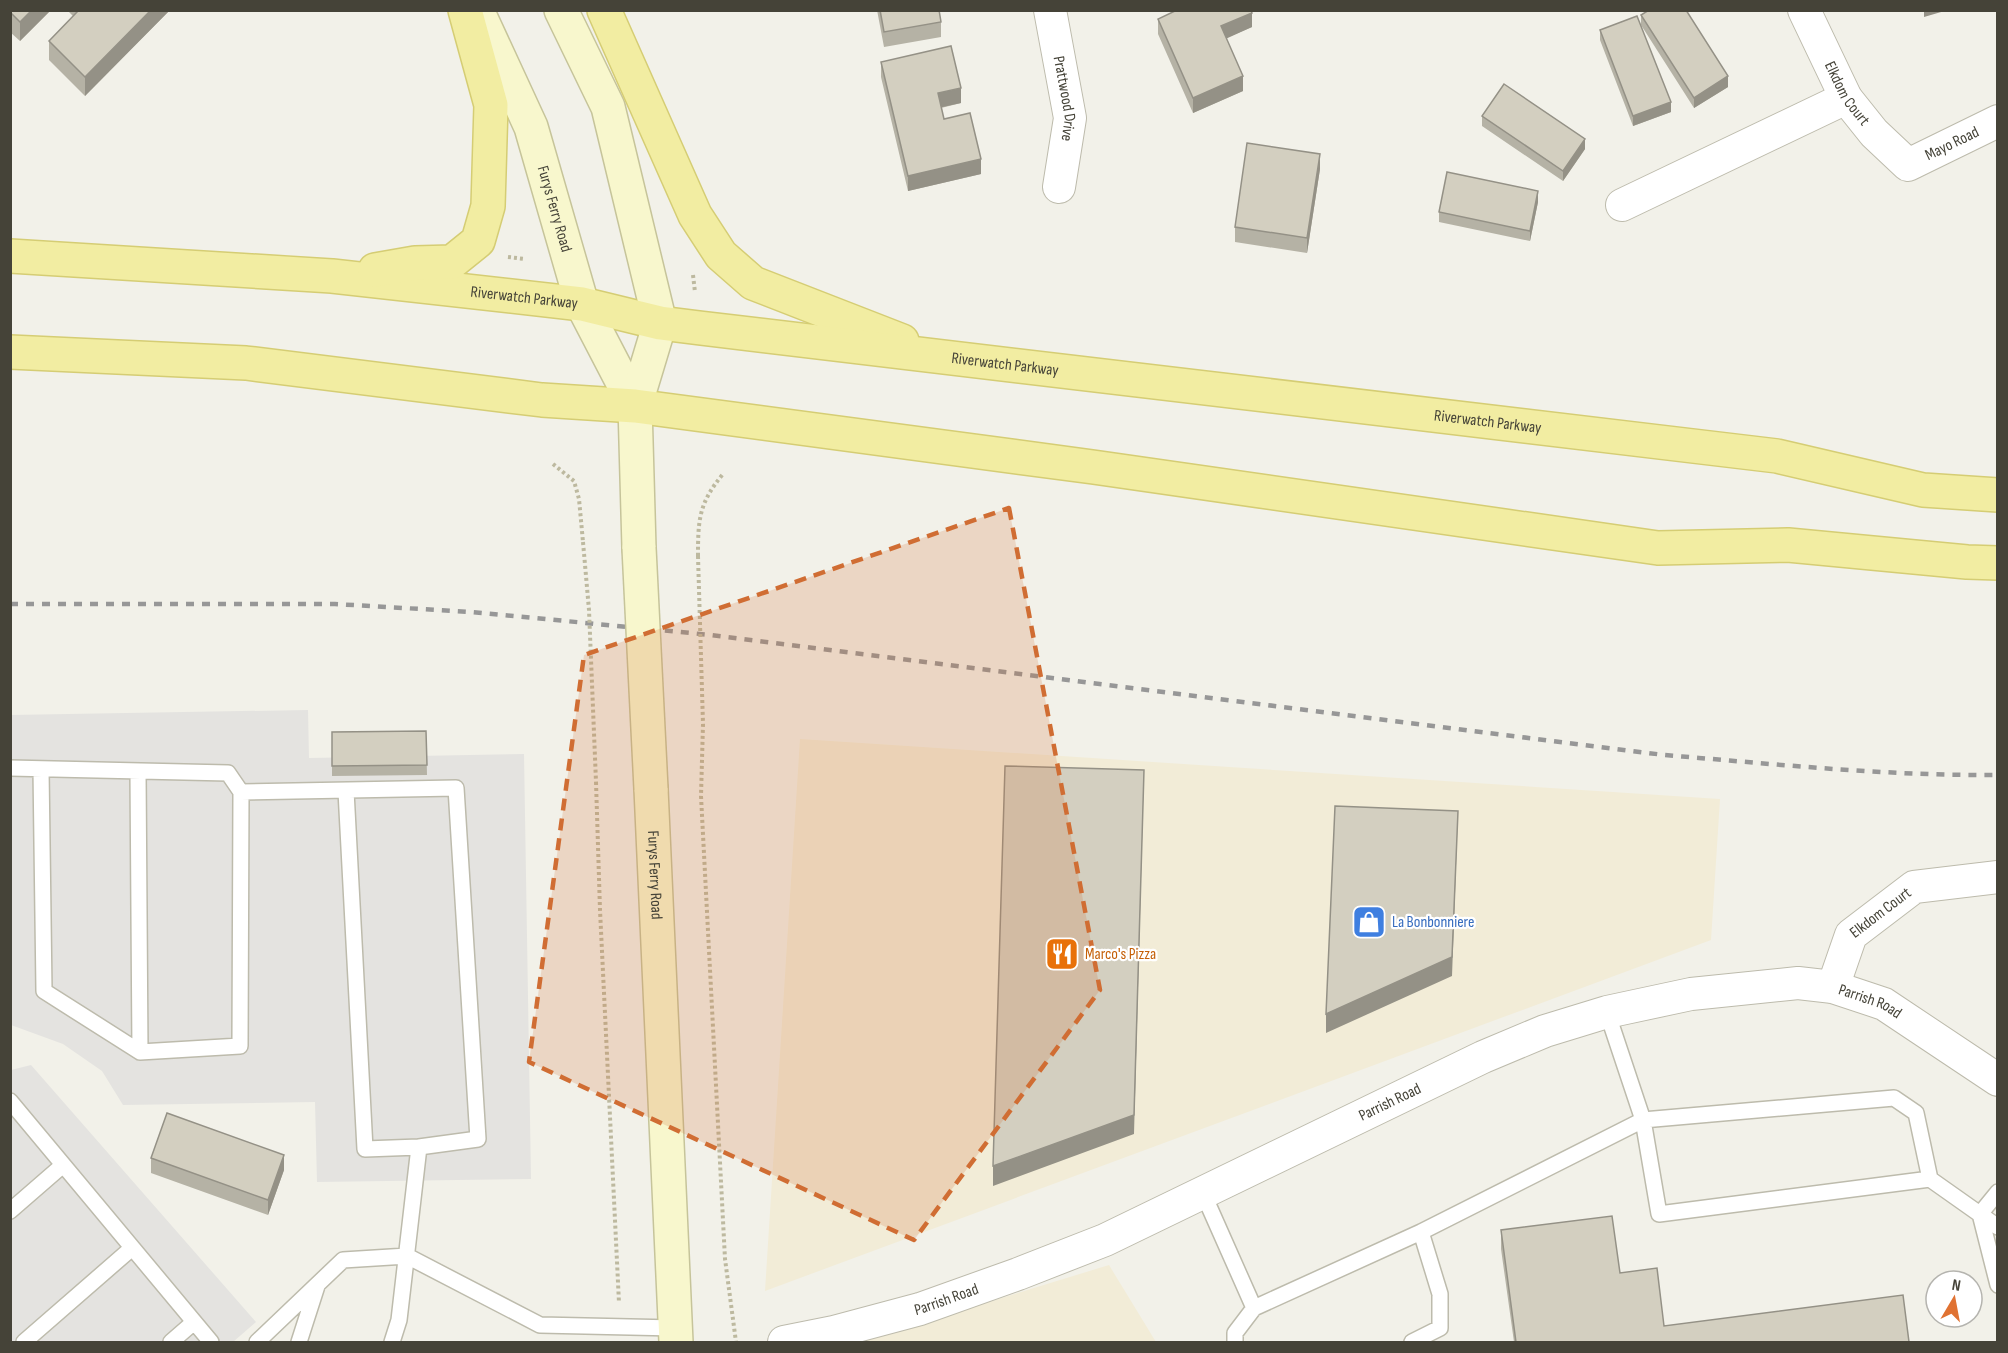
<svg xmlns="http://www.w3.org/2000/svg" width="2008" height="1353" font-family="'Sofia Sans Condensed',sans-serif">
	<rect width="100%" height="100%" fill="#f2f1e9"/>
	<!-- commercial -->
	<path fill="#f2ecd7" d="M800,739L1720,799L1711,940L765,1291Z
		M1109,1265L1156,1342H858Z"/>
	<!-- parking -->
	<path fill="#e4e3e0" d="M308,710L309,758L524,754L531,1179L317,1182L315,1102L123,1105L102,1071L63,1044L11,1025L10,715Z
		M31,1065L256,1322L233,1342H11V1070Z"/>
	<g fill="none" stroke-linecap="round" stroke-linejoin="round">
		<defs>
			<path id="lane" d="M10,768L228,773L241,792L456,788L478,1139L419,1147L399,1320L392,1342
				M41,769L44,991L140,1052L240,1046L241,792
				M138,771L140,1052
				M346,791L365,1149L419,1147
				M1607,1012L1643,1120L1894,1098L1916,1113L1930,1179L1998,1227
				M10,1101L211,1342
				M1203,1193L1254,1308L1421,1232L1643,1120L1659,1214L1930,1179
				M10,1211L63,1165
				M1980,1214L1998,1285
				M1980,1214L1998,1192
				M24,1342L132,1248
				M171,1342L194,1322
				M257,1342L343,1260L407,1256L540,1325L675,1328
				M299,1342L317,1286
				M1235,1342V1333L1254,1308
				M1412,1342L1440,1328V1294L1421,1232"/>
			<g id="street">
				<path id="s1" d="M1050,10L1070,118L1059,187"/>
				<path id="s2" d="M1804,10L1846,98L1874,133L1908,165L1998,121"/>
				<path d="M1622,205L1846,98"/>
				<path id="s3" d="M1833,987L1851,935L1914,887L1998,877"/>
				<path id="s4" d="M784,1342L834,1332L920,1309L1018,1274L1105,1240L1483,1057L1545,1031L1607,1012L1691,994L1798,983L1833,987L1884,1004L1998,1080"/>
			</g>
			<g id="secondary">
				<path id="s5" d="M477,10L531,127L582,304L635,406"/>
				<path d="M561,10L608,107L660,323L635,406L639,548"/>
				<path id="s6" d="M651,789L676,1342"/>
			</g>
			<g id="primary">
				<path d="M604,10L695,215L721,255L753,283L902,341"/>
				<path id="s7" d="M10,256L332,276L582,304L660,323L700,328L1777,456L1923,490L1998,495"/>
				<path d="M375,270L415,263L452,262L478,241L488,206L491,105L465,10"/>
				<path d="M10,352L246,363L542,400L635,406L1093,467L1658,548L1788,545L1967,562L1998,563"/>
			</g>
		</defs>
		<!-- lane casing -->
		<use href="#lane" stroke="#bdbbac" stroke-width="18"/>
		<!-- street casing -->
		<use href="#street" stroke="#bdbbac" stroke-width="34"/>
		<!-- secondary casing -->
		<use href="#secondary" stroke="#c6c49a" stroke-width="36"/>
		<!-- primary casing -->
		<use href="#primary" stroke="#d5cd74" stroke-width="36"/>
		<!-- path -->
		<path stroke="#bdb99f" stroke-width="4" stroke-dasharray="3 3" stroke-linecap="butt" d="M508,257L525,259
			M693,275L695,292
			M553,464L574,481L579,499L583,542
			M698,556C698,519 699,503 723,474
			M596,782L600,910L619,1303
			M701,796L725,1259L736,1342"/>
		<!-- lane -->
		<use href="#lane" stroke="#fff" stroke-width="15"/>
		<!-- street -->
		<use href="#street" stroke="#fff" stroke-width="32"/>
		<!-- secondary -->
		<use href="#secondary" stroke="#f8f7cd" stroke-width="33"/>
		<!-- primary -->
		<use href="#primary" stroke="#f2eda2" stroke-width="33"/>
		<!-- rail -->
		<path stroke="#979797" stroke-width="4.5" stroke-dasharray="8 8" stroke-linecap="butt" d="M10,604H335L472,612L711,635L1664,755C1775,764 1886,776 1998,775"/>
		<defs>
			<path id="secondary-bridge" d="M639,548L651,789"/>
		</defs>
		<!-- secondary-bridge casing -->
		<use href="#secondary-bridge" stroke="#c6c49a" stroke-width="36" stroke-linecap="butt"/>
		<!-- path-bridge -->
		<path stroke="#bdb99f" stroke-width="4" stroke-dasharray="3 3" stroke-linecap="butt" d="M583,542L589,610L596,782
			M698,556L703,724L701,796"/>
		<!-- secondary-bridge -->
		<use href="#secondary-bridge" stroke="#f8f7cd" stroke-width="33"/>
	</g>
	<!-- wall -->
	<path fill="#b5b2a5" d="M10,10H51L20,41L10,32Z
		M67,10H170L85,96L49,60V41L73,16Z
		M877,10H939L941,22V37L884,47Z
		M1641,15L1728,87L1694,108L1641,25Z
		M1158,19L1252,27L1226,38L1243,91L1193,113L1158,34Z
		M1600,30L1671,112L1633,126L1600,40Z
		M881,62L961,103L941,108L944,119L981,174L908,191L881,77Z
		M1482,116L1585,149L1563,181L1482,126Z
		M1320,169L1307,253L1235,242V227Z
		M1538,202L1530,241L1439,222V212Z
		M426,731L427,775L332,776V732Z
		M151,1158L284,1170L268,1215L151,1173Z
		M1501,1230L1620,1273L1664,1326L1909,1342H1514L1501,1249Z"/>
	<!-- shaded-wall -->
	<path fill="#949186" d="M32,10H51L20,41V22Z
		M151,10H170L85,96V77Z
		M1924,10H1948L1924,17Z
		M1252,13V27L1221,41V26Z
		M1243,76V91L1193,113V98Z
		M1728,76V87L1694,108V98Z
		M961,88V103L938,108V93Z
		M1671,102V112L1633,126V116Z
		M1585,139V149L1563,181V171Z
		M1320,154V169L1307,253V238Z
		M981,159V174L908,191V176Z
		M1538,191V202L1530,241V231Z
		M1144,770L1134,1134L993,1186V1166Z
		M1458,811L1452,976L1326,1033V1014Z
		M284,1155V1170L268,1215V1200Z"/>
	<!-- building -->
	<path fill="#d3cfc0" stroke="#949186" stroke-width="1.5" d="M10,10H32L20,22L10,12Z
		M79,10H151L85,77L49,41Z
		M880,10H939L941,22L884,32Z
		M1177,10H1251L1252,13L1221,26L1243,76L1193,98L1158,19Z
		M1649,10H1686L1728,76L1694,98L1641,15Z
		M1637,16L1671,102L1633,116L1600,30Z
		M951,46L961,88L938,93L944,119L970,113L981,159L908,176L881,62Z
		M1504,84L1585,139L1563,171L1482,116Z
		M1247,143L1320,154L1307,238L1235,227Z
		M1447,172L1538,191L1530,231L1439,212Z
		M426,731L427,765L332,766V732Z
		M1005,766L1144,770L1134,1115L993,1166Z
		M1335,806L1458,811L1452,957L1326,1014Z
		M167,1113L284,1155L268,1200L151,1158Z
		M1612,1216L1620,1273L1657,1268L1664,1326L1903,1295L1909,1342H1516L1501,1230Z"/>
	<!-- marked area -->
	<path fill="#d06d33" fill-opacity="0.2" stroke="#d06d33" stroke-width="4.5" stroke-dasharray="12 8" stroke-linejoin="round" d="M1009,508L1100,990L914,1240L529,1062L584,655Z"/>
	<!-- icons -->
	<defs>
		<symbol id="shop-square" viewBox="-11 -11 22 22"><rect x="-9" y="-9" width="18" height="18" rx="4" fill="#3f7fe0" stroke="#fff"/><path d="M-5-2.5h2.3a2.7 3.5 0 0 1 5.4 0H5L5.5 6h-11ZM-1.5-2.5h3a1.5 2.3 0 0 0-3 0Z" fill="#fff"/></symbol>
		<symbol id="restaurant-square" viewBox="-11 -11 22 22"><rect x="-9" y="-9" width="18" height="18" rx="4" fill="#e8710a" stroke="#fff"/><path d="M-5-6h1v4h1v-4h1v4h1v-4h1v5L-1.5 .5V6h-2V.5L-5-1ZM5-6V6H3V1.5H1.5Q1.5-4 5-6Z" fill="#fff"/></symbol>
	</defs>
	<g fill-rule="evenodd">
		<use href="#shop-square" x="1350" y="903" width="38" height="38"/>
		<use href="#restaurant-square" x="1043" y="935" width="38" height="38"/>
	</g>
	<g text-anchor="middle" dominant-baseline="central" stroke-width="4.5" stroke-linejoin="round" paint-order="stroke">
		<!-- street labels -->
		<g font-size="16" fill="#454338" stroke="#fff">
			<text stroke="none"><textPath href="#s2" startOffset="94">Elkdom Court</textPath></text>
			<text stroke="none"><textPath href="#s1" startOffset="90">Prattwood Drive</textPath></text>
			<text stroke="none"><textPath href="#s2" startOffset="238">Mayo Road</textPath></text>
			<text stroke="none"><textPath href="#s5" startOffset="214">Furys Ferry Road</textPath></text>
			<text stroke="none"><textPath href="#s7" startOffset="516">Riverwatch Parkway</textPath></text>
			<text stroke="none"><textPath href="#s7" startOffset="1002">Riverwatch Parkway</textPath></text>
			<text stroke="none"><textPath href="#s7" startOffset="1488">Riverwatch Parkway</textPath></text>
			<text stroke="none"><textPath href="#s6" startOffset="86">Furys Ferry Road</textPath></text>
			<text stroke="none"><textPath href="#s3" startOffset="92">Elkdom Court</textPath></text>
			<text stroke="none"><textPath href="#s4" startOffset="1158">Parrish Road</textPath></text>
			<text stroke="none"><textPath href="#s4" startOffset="654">Parrish Road</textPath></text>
			<text stroke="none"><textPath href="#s4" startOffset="168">Parrish Road</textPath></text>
		</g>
		<!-- shop labels -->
		<g font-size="16" fill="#366cbe" stroke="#fff" text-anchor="start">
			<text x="1392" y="922">La Bonbonniere</text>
		</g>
		<!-- food labels -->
		<g font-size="16" fill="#c56008" stroke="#fff" text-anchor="start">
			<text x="1085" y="954">Marco's Pizza</text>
		</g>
	</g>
	<!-- border -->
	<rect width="2008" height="1353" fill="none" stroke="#454338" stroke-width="24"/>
	<!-- north arrow -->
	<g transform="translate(1954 1299) rotate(10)"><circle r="28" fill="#ffffff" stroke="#b5b4af" stroke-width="1.5"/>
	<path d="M0-4.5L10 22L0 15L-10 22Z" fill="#e07232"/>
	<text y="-9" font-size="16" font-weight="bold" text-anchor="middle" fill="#454338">N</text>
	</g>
</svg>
